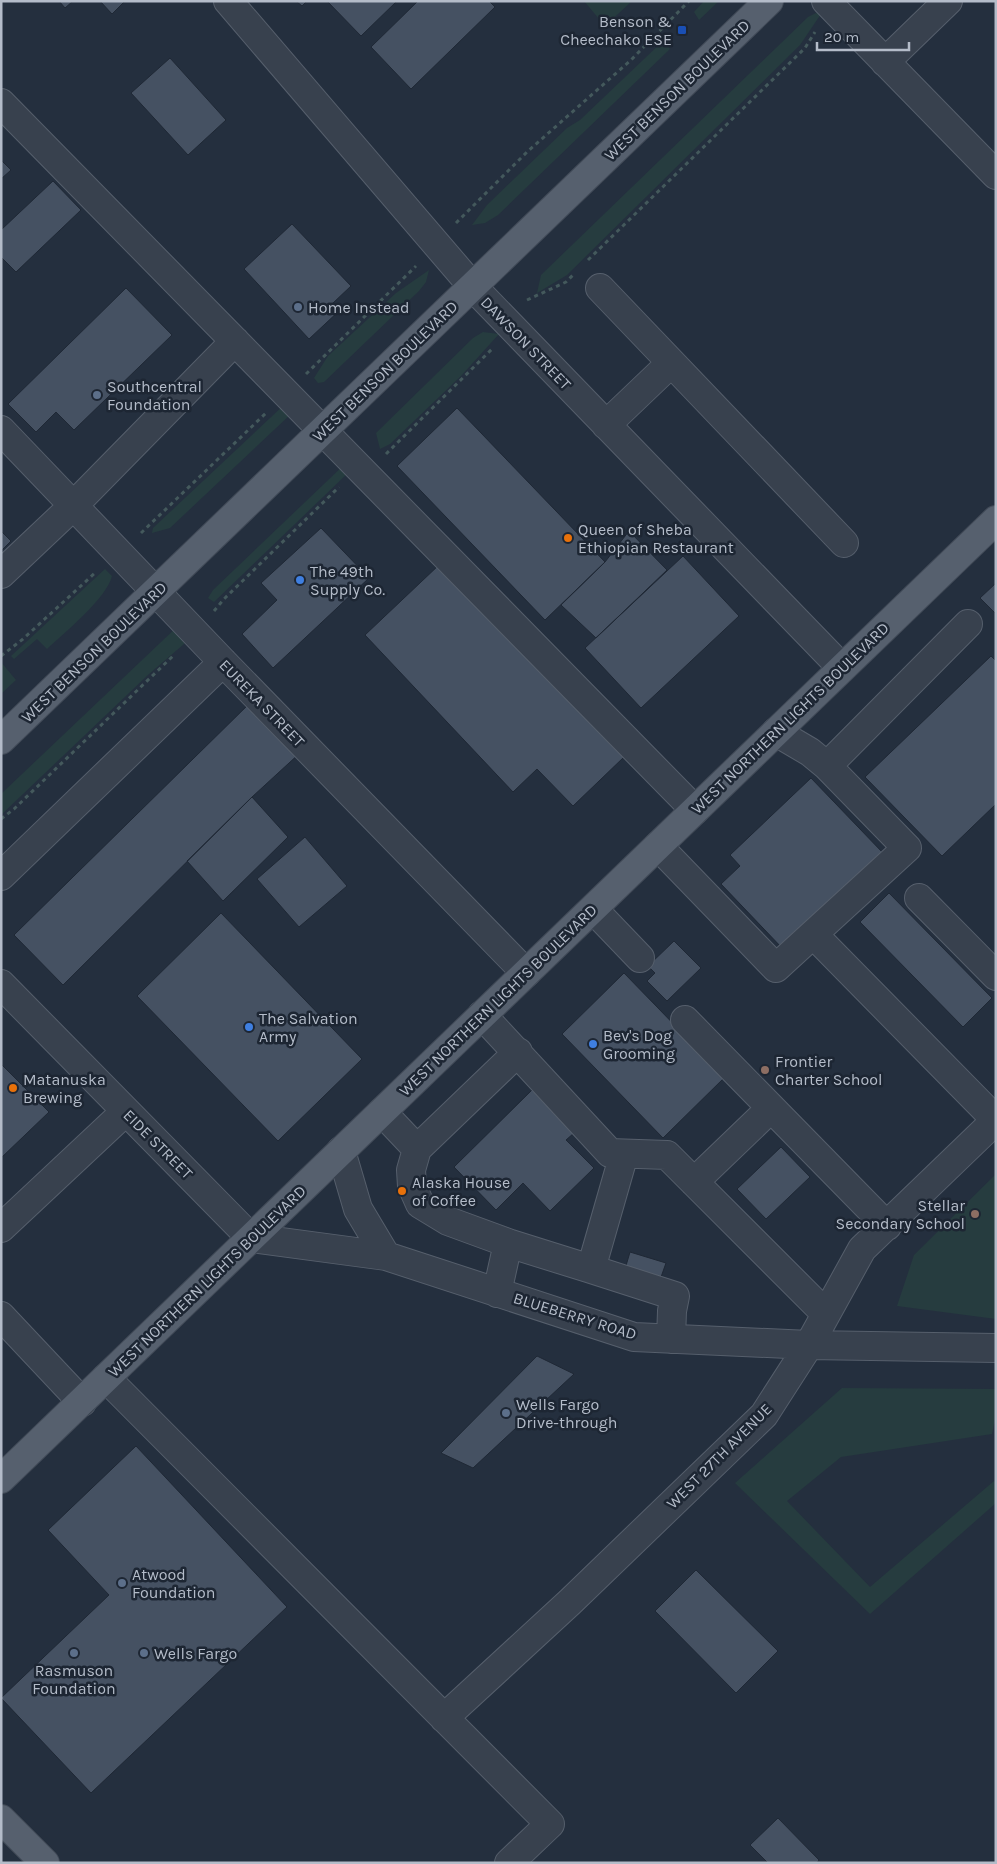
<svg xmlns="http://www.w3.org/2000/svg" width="997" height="1864" font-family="Karla,sans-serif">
	<rect width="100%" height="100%" fill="#242f3e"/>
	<!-- green -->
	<path fill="#263c3f" d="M584,1H632L605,26Z
		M704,1H719L699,20L694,12Z
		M816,13L821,14L800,45L567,275L537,293L541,275L808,17Z
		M664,40L670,49L498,215L485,223L472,225L487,205L567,128L580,120Z
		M429,270L426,282L419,291L324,382L318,383L314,378L328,356L396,293Z
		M483,332L499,334L461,376L390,444L380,449L376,433L473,338Z
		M285,404L291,414L170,528L152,533L153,528Z
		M347,462L349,472L214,602L208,598L213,590Z
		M105,569L112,576C107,598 64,633 47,649L37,639L14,659L11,656Z
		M180,624L191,638L149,674L1,815V794Z
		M1,662L16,680L1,694Z
		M996,1174V1319L897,1306L914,1255Z
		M842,1388L996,1389V1415L992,1434L841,1457L787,1501L870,1587L994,1481L996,1483V1503L870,1614L735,1483Z"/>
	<!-- building -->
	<path fill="#455162" stroke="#1f2835" d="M59,1H73L65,8Z
		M100,1H125L112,14Z
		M296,1H307L302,6Z
		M327,1H397L361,36Z
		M418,1H489L495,7L411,89L371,47Z
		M170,58L226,120L188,155L131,93Z
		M1,160L11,170L1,179Z
		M53,181L81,210L16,272L1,257V230Z
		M292,224L351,286L333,303L340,310L309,339L244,269Z
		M126,288L172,335L74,430L56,412L36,432L8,404Z
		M457,408L605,562L545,620L397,466Z
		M321,528L369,578L273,668L242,634L277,600L261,583Z
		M1,531L11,541L1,551Z
		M629,531L667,570L596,638L561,605L605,562Z
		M683,556L739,616L641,708L585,648Z
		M440,564L624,757L573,806L537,769L513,792L365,635Z
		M996,583V614L980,598Z
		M991,656L996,661V804L942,856L865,777Z
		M252,701L301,752L252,797L63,985L14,935Z
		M811,778L883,853L783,949L721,884L740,866L730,855Z
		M252,797L288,837L223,901L187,861Z
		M305,837L347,886L299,927L257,879Z
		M889,893L992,998L963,1027L860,922Z
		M221,913L362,1059L278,1141L137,996Z
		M674,941L701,968L667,1001L647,981L655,973L648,966Z
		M624,973L725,1077L663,1138L562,1034Z
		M1,1064L49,1112L1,1158Z
		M532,1090L574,1133L566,1140L594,1168L550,1211L523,1183L496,1210L454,1167Z
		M781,1147L810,1177L766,1219L737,1189Z
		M630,1252L666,1263L660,1280L625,1269Z
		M537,1356L574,1374L473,1468L441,1453Z
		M136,1446L287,1607L91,1793L1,1698L109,1595L48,1530Z
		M696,1570L778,1651L736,1693L655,1611Z
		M778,1818L819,1860L817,1863H768L750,1845Z"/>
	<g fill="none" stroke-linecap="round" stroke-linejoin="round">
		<defs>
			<path id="minor" d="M228,1L473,287L842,668
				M826,1L996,175
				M885,62L948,1
				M1,103L695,810
				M600,288L844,543
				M606,425L671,363
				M1,430L223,662L526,973
				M1,574L73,506L235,341
				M776,732L810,752L827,766L968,624
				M658,846L776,968L907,848L827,766
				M1,876L223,662
				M919,898L996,976
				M593,909L640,958
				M1,984L251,1238L386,1256L634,1337L809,1345L996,1348
				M482,1015L610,1153L667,1155L826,1314
				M685,1020L887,1226
				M382,1112L417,1149L411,1170L412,1186L420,1204L448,1221L508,1243L591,1269L624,1154
				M417,1149L518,1052
				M341,1151L358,1209L386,1256
				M694,1182L771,1108
				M1,1228L126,1111
				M591,1269L675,1296L672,1311L671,1339
				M497,1293L508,1243
				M1,1316L82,1402
				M106,1378L550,1824L509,1863
				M444,1718L570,1602L764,1415L809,1345L862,1249L996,1120L814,935"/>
			<path id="major" d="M1,740L769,1
				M1,1479L996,520
				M1,1819L45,1863"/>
		</defs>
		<!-- minor casing -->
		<use href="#minor" stroke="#565f6c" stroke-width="30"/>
		<!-- major casing -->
		<use href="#major" stroke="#414a57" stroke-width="30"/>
		<!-- path -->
		<path stroke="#44595c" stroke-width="3" stroke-dasharray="4 4" stroke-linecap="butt" d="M456,223L527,152L631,60L689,1
			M588,260L805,48L815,32
			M527,300L566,282L573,275
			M306,374L416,266
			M386,454L492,349
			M141,533L266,413
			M214,611L224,599L339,487
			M1,656L23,639L96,572
			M1,819L14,809L174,655"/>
		<!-- minor -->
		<use href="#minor" stroke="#38414e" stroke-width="28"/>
		<!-- major -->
		<use href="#major" stroke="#56606e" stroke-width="28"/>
	</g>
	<!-- markers -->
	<rect fill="#1a4fb4" stroke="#1d2633" stroke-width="2" x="677" y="25" width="10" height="10" rx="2.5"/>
	<g fill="#5c6f8a" stroke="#1d2633" stroke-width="2">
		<circle cx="298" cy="307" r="5"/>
		<circle cx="97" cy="395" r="5"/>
		<circle cx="506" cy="1413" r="5"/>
		<circle cx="122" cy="1583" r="5"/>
		<circle cx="74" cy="1653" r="5"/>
		<circle cx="144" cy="1653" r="5"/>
	</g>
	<g fill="#e8710a" stroke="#1d2633" stroke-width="2">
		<circle cx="568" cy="538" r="5"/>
		<circle cx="13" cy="1088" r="5"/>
		<circle cx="402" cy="1191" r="5"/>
	</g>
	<g fill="#3f7fe0" stroke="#1d2633" stroke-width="2">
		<circle cx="300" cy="580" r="5"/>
		<circle cx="249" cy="1027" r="5"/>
		<circle cx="593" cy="1044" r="5"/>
	</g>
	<g fill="#8d6e63" stroke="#1d2633" stroke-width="2">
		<circle cx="765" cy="1070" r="5"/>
		<circle cx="975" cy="1214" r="5"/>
	</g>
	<g text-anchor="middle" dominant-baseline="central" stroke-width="5" stroke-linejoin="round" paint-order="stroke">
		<!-- poi labels -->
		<g font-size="16" fill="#b4bcc9" stroke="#1d2633" text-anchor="start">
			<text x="672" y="21" text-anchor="end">Benson &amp;<tspan x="672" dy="18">Cheechako ESE</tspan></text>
			<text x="308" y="307">Home Instead</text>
			<text x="107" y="386">Southcentral<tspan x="107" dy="18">Foundation</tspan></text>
			<text x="578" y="529">Queen of Sheba<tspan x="578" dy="18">Ethiopian Restaurant</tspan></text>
			<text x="310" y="571">The 49th<tspan x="310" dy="18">Supply Co.</tspan></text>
			<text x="259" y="1018">The Salvation<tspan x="259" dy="18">Army</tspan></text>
			<text x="603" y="1035">Bev's Dog<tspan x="603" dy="18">Grooming</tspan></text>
			<text x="775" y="1061">Frontier<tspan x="775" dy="18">Charter School</tspan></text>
			<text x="23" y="1079">Matanuska<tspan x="23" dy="18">Brewing</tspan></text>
			<text x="412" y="1182">Alaska House<tspan x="412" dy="18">of Coffee</tspan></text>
			<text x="965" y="1205" text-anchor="end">Stellar<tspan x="965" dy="18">Secondary School</tspan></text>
			<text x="516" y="1404">Wells Fargo<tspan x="516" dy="18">Drive-through</tspan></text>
			<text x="132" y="1574">Atwood<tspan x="132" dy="18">Foundation</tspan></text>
			<text x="154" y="1653">Wells Fargo</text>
			<text x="74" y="1670" text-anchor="middle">Rasmuson<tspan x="74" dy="18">Foundation</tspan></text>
		</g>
		<!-- street labels -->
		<g font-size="16" fill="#b4bcc9" stroke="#1d2633">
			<text transform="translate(677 90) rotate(-44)">WEST BENSON BOULEVARD</text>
			<text transform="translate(526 343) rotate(46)">DAWSON STREET</text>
			<text transform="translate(385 371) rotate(-44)">WEST BENSON BOULEVARD</text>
			<text transform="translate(94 652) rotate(-44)">WEST BENSON BOULEVARD</text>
			<text transform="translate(262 703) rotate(46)">EUREKA STREET</text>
			<text transform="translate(790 718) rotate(-44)">WEST NORTHERN LIGHTS BOULEVARD</text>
			<text transform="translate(498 1000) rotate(-44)">WEST NORTHERN LIGHTS BOULEVARD</text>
			<text transform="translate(158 1144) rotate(45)">EIDE STREET</text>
			<text transform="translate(207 1281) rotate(-44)">WEST NORTHERN LIGHTS BOULEVARD</text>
			<text transform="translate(575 1316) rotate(17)">BLUEBERRY ROAD</text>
			<text transform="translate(719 1456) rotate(-45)">WEST 27TH AVENUE</text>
		</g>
	</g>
	<!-- border -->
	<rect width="997" height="1864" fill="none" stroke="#b4bcc9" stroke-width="5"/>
	<!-- scale -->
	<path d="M817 42v8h92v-8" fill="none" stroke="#b4bcc9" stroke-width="2.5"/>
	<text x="824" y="42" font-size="15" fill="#b4bcc9" stroke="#1d2633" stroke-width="4" paint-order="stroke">20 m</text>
</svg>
